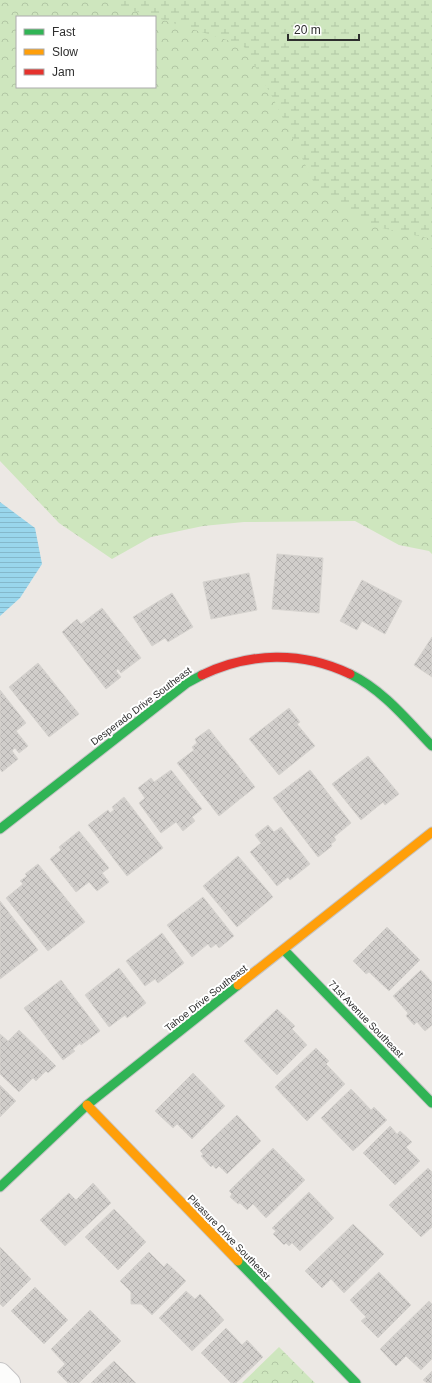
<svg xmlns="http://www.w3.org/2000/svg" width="432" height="1383" font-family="Helvetica,sans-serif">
	<defs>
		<pattern id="forest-crowns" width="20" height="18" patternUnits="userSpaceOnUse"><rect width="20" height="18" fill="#cee6be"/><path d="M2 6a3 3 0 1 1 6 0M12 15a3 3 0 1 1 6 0" fill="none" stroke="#b1c6a4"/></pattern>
		<pattern id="wetland-marsh" width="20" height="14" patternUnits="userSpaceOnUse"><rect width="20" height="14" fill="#cee6be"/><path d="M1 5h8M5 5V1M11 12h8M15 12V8" fill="none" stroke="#b1c6a4"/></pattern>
		<pattern id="water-rules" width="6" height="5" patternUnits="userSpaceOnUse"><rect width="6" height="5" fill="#99d6ec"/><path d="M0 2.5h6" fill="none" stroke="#84b8cb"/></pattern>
		<pattern id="building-cross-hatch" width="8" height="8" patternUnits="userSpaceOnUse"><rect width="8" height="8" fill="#d1cecb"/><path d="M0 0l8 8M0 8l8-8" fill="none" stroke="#b4b1af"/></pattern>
	</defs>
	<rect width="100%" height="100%" fill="#ece8e4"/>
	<!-- forest -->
	<path fill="url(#forest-crowns)" fill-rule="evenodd" d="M0,0H432V554L429,551L399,545L355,521L244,522L203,526L151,537L112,559L59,523L0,461ZM17,17H155V87H17Z
		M279,1347L315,1383H242Z"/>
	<!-- wetland -->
	<path fill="url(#wetland-marsh)" d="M108,0H432V239L364,224L317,189L274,100L243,45L112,4Z"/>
	<!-- water -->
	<path fill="url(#water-rules)" d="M0,502L35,528L42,564L20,598L0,616Z"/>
	<!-- building -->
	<path fill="url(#building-cross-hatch)" stroke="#d7d4d0" d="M277,554L323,558L319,613L272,609Z
		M249,573L257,610L211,619L203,582Z
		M362,580L402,601L385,634L362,621L357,630L340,621Z
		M172,593L193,627L168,642L165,638L152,646L133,617Z
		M102,608L141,658L121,673L118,669L116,671L121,677L106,689L62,632L77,619L81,624Z
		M432,637V677L414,665Z
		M38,663L79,714L49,737L9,687Z
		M0,690L26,723L16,731L28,746L19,753L15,748L12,751L18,759L2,772L0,769Z
		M289,708L300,722L297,724L315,746L279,775L249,739Z
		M209,729L255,787L219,816L177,763L194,750L192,747L197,743L195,739Z
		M368,756L399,794L385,805L383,802L361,820L332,784Z
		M171,770L202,809L192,817L195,821L183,831L176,822L161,833L139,803L145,798L138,788L151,778L154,782Z
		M310,770L351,823L334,837L336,840L331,844L332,846L318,857L273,798Z
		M124,797L163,848L127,876L88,825L108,810L110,813L114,810L112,807Z
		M268,825L274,832L281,827L310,864L290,880L288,877L277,886L250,852L261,843L255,835Z
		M79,831L109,868L102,873L109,882L97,891L89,882L76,892L50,859L61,850L59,847Z
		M238,856L273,897L237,927L203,886Z
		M38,864L85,922L48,951L6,898L23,884L20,881L27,876L25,874Z
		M203,897L234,936L219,948L216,944L211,948L208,944L192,957L167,925Z
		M0,901L38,950L0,979Z
		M387,927L420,960L389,991L369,972L366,974L353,961Z
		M162,933L184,963L158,983L155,979L145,986L126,961Z
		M119,968L146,1003L127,1018L125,1015L109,1027L85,995Z
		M421,970L432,982V1025L425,1031L417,1022L414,1025L406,1016L408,1013L393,996Z
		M61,980L100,1031L81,1045L80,1043L73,1049L75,1051L63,1060L24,1008Z
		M277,1009L295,1026L292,1029L307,1045L277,1075L244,1041Z
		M19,1030L56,1066L48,1073L46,1071L36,1081L33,1078L19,1092L0,1074V1034L8,1041Z
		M316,1048L329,1061L326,1064L345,1084L307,1121L275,1087Z
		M193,1073L225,1106L192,1139L177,1124L173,1128L155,1111Z
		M0,1085L16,1101L0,1117Z
		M351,1089L371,1110L374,1107L387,1120L353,1151L321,1118Z
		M237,1115L261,1141L227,1174L219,1166L216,1169L213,1165L211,1167L201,1156L203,1154L200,1151Z
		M390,1126L397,1134L400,1131L412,1142L406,1147L420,1161L395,1185L363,1153Z
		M273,1148L305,1180L266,1218L253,1204L247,1210L240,1203L238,1204L230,1197L232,1194L229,1191Z
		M428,1168L432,1172V1227L421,1237L389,1205Z
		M93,1183L111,1203L65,1246L40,1220L69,1193L76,1200Z
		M309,1192L334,1218L300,1251L292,1243L289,1246L286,1243L284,1245L273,1234L276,1231L272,1228Z
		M114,1209L146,1242L118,1270L85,1237Z
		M353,1224L384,1254L344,1293L331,1279L322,1288L305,1271Z
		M0,1247L31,1279L3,1307L0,1304Z
		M149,1252L164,1267L167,1263L186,1281L152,1315L141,1304H131V1292L120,1281Z
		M379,1272L411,1305L378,1338L361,1321L366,1317L350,1300Z
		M35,1287L68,1320L44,1344L11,1311Z
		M186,1291L195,1299L200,1294L224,1320L192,1351L159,1318Z
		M429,1301L432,1304V1359L421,1370L406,1356L396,1366L380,1349Z
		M90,1310L121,1341L79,1383H68L57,1372L65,1364L51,1349Z
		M226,1328L242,1345L247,1340L263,1357L236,1383H231L201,1353Z
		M114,1361L136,1383H91L95,1379Z
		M432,1371V1383H427L423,1380Z"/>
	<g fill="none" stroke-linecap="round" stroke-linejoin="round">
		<defs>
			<path id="street" d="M0,1374L9,1383"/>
			<path id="fast" d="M350,674C383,690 407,720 432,746
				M0,829L187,683L202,675
				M284,950L432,1103
				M0,1187L87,1105L238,985
				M238,1261L356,1383"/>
			<path id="slow" d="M238,985L432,832
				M87,1105L238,1261"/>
			<path id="jam" d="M202,675C250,652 302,651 350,674"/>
		</defs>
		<!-- street casing -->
		<use href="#street" stroke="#c5c4c5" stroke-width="24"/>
		<!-- fast casing -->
		<use href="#fast" stroke="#c5c4c5" stroke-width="11"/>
		<!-- slow casing -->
		<use href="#slow" stroke="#c5c4c5" stroke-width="11"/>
		<!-- jam casing -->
		<use href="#jam" stroke="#c5c4c5" stroke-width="11"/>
		<!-- street -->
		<use href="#street" stroke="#fcfcfb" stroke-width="22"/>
		<!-- fast -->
		<use href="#fast" stroke="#30b455" stroke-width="9"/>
		<!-- slow -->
		<use href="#slow" stroke="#ff9f0a" stroke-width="9"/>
		<!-- jam -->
		<use href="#jam" stroke="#e5322d" stroke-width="9"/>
	</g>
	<g text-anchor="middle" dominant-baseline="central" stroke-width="4" stroke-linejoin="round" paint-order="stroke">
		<!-- street labels -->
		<g font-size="10" fill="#2e2e2e" stroke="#fff">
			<text transform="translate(141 706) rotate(-37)">Desperado Drive Southeast</text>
			<text transform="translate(206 998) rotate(-38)">Tahoe Drive Southeast</text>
			<text transform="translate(366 1019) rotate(46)">71st Avenue Southeast</text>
			<text transform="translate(229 1237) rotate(46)">Pleasure Drive Southeast</text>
		</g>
	</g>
	<!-- legend -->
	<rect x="16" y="16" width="140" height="72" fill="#ffffff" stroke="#ababab"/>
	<rect x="24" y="29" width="20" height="6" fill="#30b455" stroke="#ababab"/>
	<text x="52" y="36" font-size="12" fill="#2e2e2e">Fast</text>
	<rect x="24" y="49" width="20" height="6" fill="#ff9f0a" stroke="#ababab"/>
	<text x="52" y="56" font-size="12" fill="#2e2e2e">Slow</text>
	<rect x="24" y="69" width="20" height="6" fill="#e5322d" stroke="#ababab"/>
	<text x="52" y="76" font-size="12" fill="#2e2e2e">Jam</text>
	<!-- scale -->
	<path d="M288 34v6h71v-6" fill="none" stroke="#2e2e2e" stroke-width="2"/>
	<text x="294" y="34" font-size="12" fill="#2e2e2e" stroke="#ffffff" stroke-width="3" paint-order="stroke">20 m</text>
</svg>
